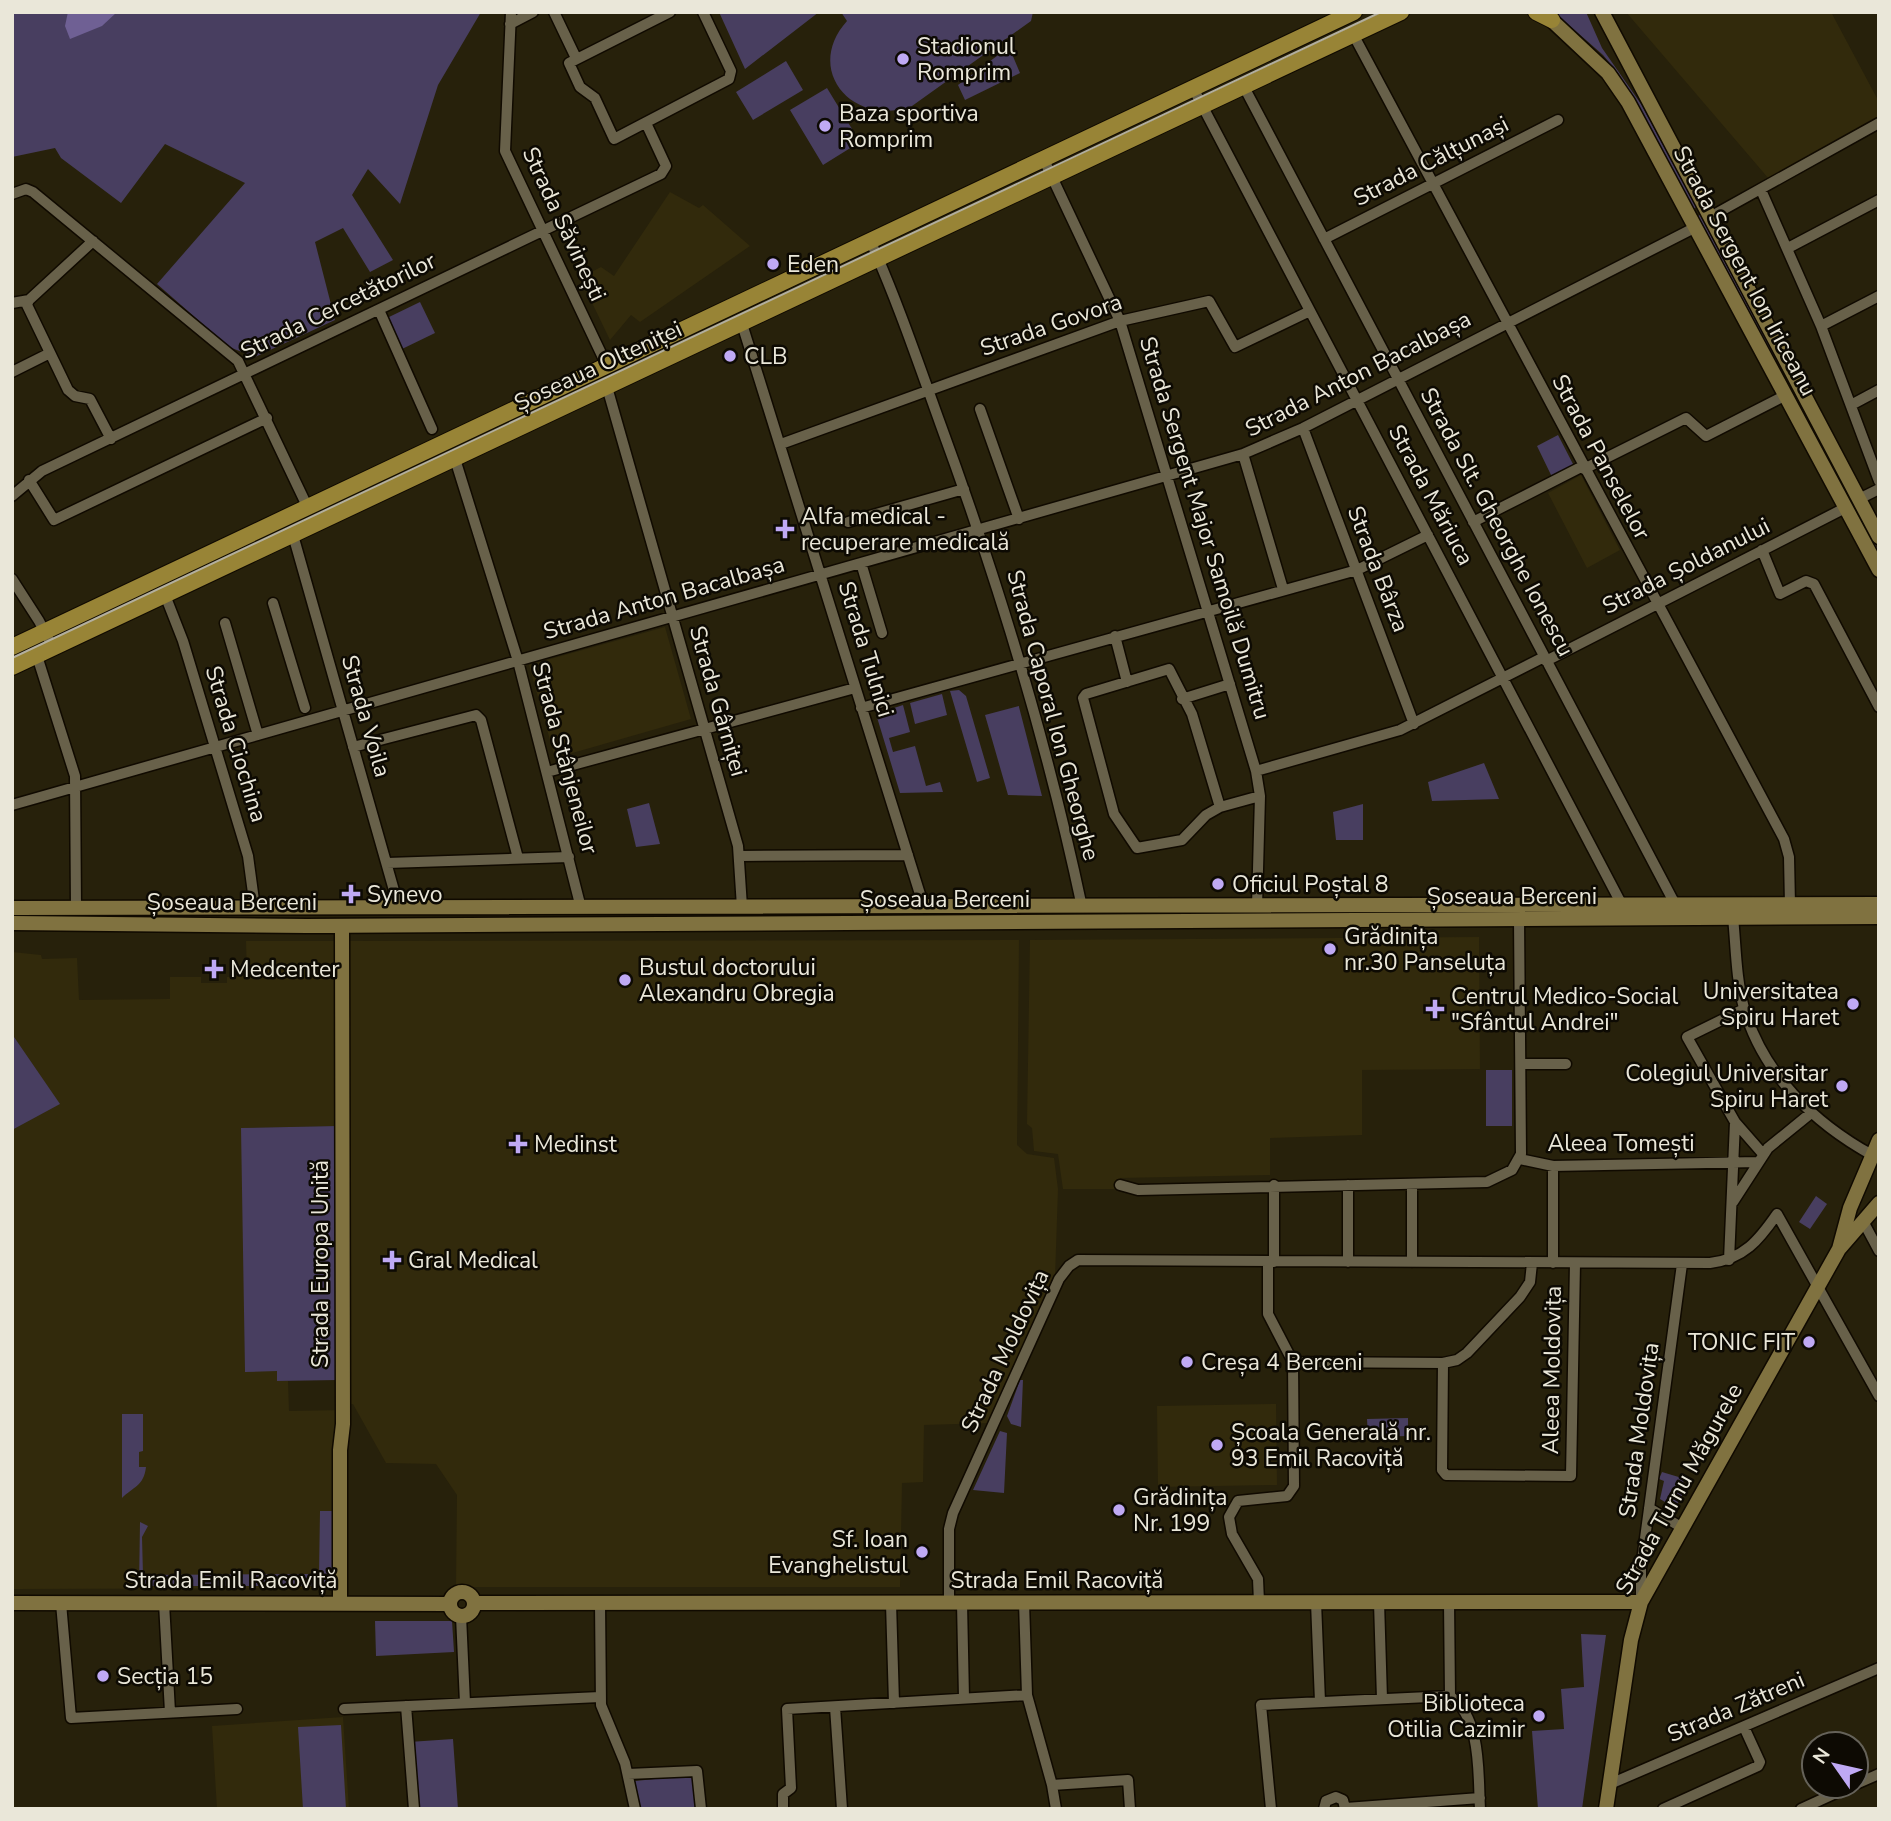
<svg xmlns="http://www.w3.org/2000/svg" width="1891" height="1821" font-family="'Nunito Sans',sans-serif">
	<rect width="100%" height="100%" fill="#27210b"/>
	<!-- built -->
	<path fill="#322a0c" d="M1626,12H1831L1879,102V119L1769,179Z
		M670,192L699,208L703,205L750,246L640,322L631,315L610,340L580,278L601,267L614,276Z
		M1581,475L1620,550L1587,568L1548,493Z
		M665,627L691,719L555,758L529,665Z
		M1479,937L1480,1069L1362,1070V1135L1270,1138V1175L1120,1178V1189H1063L1058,1154L1034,1151L1032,1128L1027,1124L1030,940Z
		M1019,940L1017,1145L1027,1154L1054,1158L1058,1189L1055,1278L990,1423L924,1425L923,1482L902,1483L900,1587H456L457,1495L436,1464L386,1463L353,1404H347L346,941Z
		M246,941H342L341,1126L244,1128L245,1371H277L278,1381H288L289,1411L347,1410L345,1588L12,1589V1130L59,1104L12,1034V952L41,955L42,959L77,958L79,1000L170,999V977H201V983H227V977L247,976Z
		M1276,1404L1277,1485L1158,1487L1157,1406Z
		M343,1717L349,1809H217L212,1726Z"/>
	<!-- green -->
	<path fill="#483e60" d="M12,12H481L438,85L400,204L368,169L352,195L393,260L370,272L343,228L315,242L335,320L255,357L229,347L157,284L245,183L165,144L121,203L61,158L55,148L12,157Z
		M719,12H819L745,69Z
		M841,12H1033L1031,21L912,106C853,128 803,70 847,21Z
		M1554,12H1586L1602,48L1641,104L1696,207L1694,209L1619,74L1603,55Z
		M1009,47L1020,73L965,100L958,85Z
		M786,61L803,90L753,120L736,92Z
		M827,88L860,142L823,165L790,110Z
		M1700,215L1879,552V558L1698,216Z
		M420,302L435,333L402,349L387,318Z
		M1558,435L1574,466L1552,477L1537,446Z
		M959,690L966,696L990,778L977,782L950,691Z
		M942,694L947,715L915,724L910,703Z
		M903,705L910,732L889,738L893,752L915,746L926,786L940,782L943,792L900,793L876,714Z
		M1019,706V707L1042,796L1008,795L985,715Z
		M1484,763L1499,799L1432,801L1428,782Z
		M649,803L660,844L636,847L627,809Z
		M1363,804V840H1336L1333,812Z
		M12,1034L60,1104L12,1130Z
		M1486,1070H1512V1126H1486Z
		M337,1126L338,1380L277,1381V1371L245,1372L241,1128Z
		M1816,1196L1827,1204L1810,1229L1799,1222Z
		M1020,1380H1023L1021,1427L1011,1424L1007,1416Z
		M122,1414H143V1451L139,1452V1467H146C144,1486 133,1487 122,1498Z
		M1408,1418V1436L1368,1437L1367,1419Z
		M1000,1431L1007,1433L1004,1493L973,1490Z
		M1662,1472L1682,1478L1686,1488L1675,1508L1660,1499L1664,1481L1659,1479Z
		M320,1511H335L334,1586H139L140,1522L148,1526L142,1537L143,1575L319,1574Z
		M375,1621H452L454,1652L376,1656Z
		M1581,1634L1606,1635L1582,1809H1538L1532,1731L1564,1729L1561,1689L1584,1687Z
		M341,1725L346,1809H303L298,1727Z
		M453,1739L458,1809H414L409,1742Z
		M694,1775L697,1809H641L635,1781Z"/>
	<!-- water -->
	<path fill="#6f6094" d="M68,12H117L102,26L70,39L65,26Z"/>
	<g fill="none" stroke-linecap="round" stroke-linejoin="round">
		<defs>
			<path id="street" d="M511,12L505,151L607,366
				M554,12L576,58
				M670,12L569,63L580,87L595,98L614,139L729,79L731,71L703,12
				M510,24L533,12
				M1353,34L1784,839L1789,857L1790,905
				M1243,85L1675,904
				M1193,88L1622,905
				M1044,160L1120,321L1256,771L1260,796L1257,906
				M1761,190L1821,326L1879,481
				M12,194L26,189L33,192L238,361L308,508
				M1710,217L1879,123
				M1324,239L1558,120
				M870,240C897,300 918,362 940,423C998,581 1047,742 1082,907
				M93,241L29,300L27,305L68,390L75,396L90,399L111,439
				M1788,248L1879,200
				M12,303L29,300
				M379,310L432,429
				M742,324L924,907
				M1821,326L1879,296
				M12,372L50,353
				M607,387L738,846L742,907
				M1851,405L1879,390
				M980,409L1019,519
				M1303,428L1414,724
				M781,444L1120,321L1209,301L1235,347L1310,311
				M1243,454L1283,589
				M455,459L518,661L581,908
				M1584,469L1686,418L1706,436L1786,395
				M29,480L54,520L267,418
				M12,496L42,471L661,174L666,166L646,123
				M1859,499L1879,489
				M848,522L964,489
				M1473,522L1583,466
				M293,535L399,908
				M1762,550L1780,594L1806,581L1814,584L1879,707
				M861,563L882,633
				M12,579L39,621L53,648
				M165,595L183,641L248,856L255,908
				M273,603L305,708
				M225,623L258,735
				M1115,636L1127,682
				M37,656L75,776L76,908
				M1546,661L1845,508
				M1169,669L1192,714L1220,807L1206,815L1182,840L1137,848L1114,814L1083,698L1086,694Z
				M1182,699L1230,684
				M861,708L1357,570L1428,535
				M353,747L476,715L481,720L518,858
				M1256,771L1400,730L1544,657
				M547,772L855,688
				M12,805L1243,454L1303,428L1696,227
				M1220,807L1260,796
				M740,856L908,855
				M387,863L569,857
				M1733,917C1736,947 1736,979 1744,1008C1763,1074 1814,1123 1872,1155
				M1744,1009L1687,1037L1735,1122L1763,1154
				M1521,1064H1566
				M1520,1159L1553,1166L1758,1162
				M1553,1166V1263
				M1120,1185L1138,1190L1487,1182L1512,1170L1521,1154L1519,919
				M1274,1185V1262
				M1348,1185V1262
				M1412,1185V1262
				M1733,1202L1768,1148L1811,1113
				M1864,1223L1879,1251
				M1729,1260L1735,1122
				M1532,1263L1530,1282L1520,1297L1467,1353L1457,1360L1443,1363L1442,1470L1446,1475L1571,1476L1575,1263
				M1293,1362L1443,1363
				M1649,1508L1681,1527
				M1641,1601V1568L1682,1264
				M1024,1602L1027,1695L1052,1785L1056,1809
				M1259,1602L1258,1579L1232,1534L1229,1517L1238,1501L1287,1496L1294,1486L1293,1362L1268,1314V1262
				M1316,1602L1320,1702
				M1379,1602L1382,1699
				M1449,1602L1450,1696C1482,1718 1478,1775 1480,1809
				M61,1603L71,1718L237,1709
				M164,1603L170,1712
				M600,1603L601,1705L625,1763L635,1809
				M891,1603L894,1703
				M949,1603V1529L953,1513L1059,1279L1069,1266L1078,1260L1710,1263C1744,1259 1759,1240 1777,1214L1879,1396
				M962,1603L964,1698
				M461,1616L465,1703
				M406,1706L414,1809
				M835,1707L842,1809
				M344,1709L600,1697
				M628,1774L697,1771L701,1809
				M1610,1784L1879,1668
				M1856,1784L1879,1774
				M1052,1785L1128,1780L1130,1809
				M1346,1808L1480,1798
				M783,1809V1794L791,1788L787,1709L1027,1695
				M1271,1809L1261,1705L1450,1696
				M1324,1809L1326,1801L1336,1797L1343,1800L1345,1809
				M1663,1809L1758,1766L1760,1762L1744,1727
				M1801,1809L1851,1786"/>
			<path id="secondary" d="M1602,12L1879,537
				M1544,13L1608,73L1628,102L1879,570
				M12,908L1879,904
				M12,923L307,926L1879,917
				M1840,1248L1879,1203
				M450 1604a12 12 0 1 1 24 0a12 12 0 1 1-24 0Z
				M12,1603L450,1604
				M340,1603V1450L343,1424L342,926
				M474,1603L1641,1602
				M1606,1809L1631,1640L1641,1602L1839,1249L1850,1208L1879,1140"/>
			<path id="primary" d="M1536,12L1552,20
				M12,647L1354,12
				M12,667L1401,12"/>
		</defs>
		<!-- street casing -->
		<use href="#street" stroke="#100a00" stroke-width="13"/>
		<!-- secondary casing -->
		<use href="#secondary" stroke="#100a00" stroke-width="17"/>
		<!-- primary casing -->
		<use href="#primary" stroke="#100a00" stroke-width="18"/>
		<!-- street -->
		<use href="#street" stroke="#68614a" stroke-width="10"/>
		<!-- secondary -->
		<use href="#secondary" stroke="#807240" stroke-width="14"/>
		<!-- primary -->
		<use href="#primary" stroke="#988436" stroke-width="16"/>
		<!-- tram -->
		<path stroke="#b3af9e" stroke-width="2" d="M12,658L1381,12"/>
	</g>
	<!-- markers -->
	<g fill="#bfa9f4" stroke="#0d0a03" stroke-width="2.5">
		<circle cx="903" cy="59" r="7"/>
		<circle cx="825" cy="126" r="7"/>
		<circle cx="773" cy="264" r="7"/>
		<circle cx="730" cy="356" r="7"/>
		<path d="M781.5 518.5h7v7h7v7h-7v7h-7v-7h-7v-7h7z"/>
		<circle cx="1218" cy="884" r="7"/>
		<path d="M347.5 883.5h7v7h7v7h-7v7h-7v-7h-7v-7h7z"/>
		<circle cx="1330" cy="949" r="7"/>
		<path d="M210.5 958.5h7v7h7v7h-7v7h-7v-7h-7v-7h7z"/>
		<circle cx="625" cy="980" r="7"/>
		<circle cx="1853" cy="1004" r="7"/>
		<path d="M1431.5 998.5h7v7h7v7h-7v7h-7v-7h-7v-7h7z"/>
		<circle cx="1842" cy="1086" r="7"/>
		<path d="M514.5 1133.5h7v7h7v7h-7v7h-7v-7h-7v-7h7z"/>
		<path d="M388.5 1249.5h7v7h7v7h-7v7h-7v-7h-7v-7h7z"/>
		<circle cx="1809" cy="1342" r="7"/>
		<circle cx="1187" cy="1362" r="7"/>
		<circle cx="1217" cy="1445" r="7"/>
		<circle cx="1119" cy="1510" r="7"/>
		<circle cx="922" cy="1552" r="7"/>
		<circle cx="103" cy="1676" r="7"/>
		<circle cx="1539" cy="1716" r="7"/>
	</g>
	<g text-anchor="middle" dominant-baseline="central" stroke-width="5" stroke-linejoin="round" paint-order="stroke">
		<!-- poi labels -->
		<g font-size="23" fill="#eae7d9" stroke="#0d0a03" text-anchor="start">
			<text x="917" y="46">Stadionul<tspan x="917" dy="26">Romprim</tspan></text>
			<text x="839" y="113">Baza sportiva<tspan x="839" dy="26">Romprim</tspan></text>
			<text x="787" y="264">Eden</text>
			<text x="744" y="356">CLB</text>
			<text x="801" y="516">Alfa medical -<tspan x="801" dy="26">recuperare medicală</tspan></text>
			<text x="1232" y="884">Oficiul Poștal 8</text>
			<text x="367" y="894">Synevo</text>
			<text x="1344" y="936">Grădinița<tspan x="1344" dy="26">nr.30 Panseluța</tspan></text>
			<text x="639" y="967">Bustul doctorului<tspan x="639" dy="26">Alexandru Obregia</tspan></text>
			<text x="230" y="969">Medcenter</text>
			<text x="1839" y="991" text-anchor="end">Universitatea<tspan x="1839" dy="26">Spiru Haret</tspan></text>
			<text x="1451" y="996">Centrul Medico-Social<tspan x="1451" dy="26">"Sfântul Andrei"</tspan></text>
			<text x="1828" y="1073" text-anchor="end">Colegiul Universitar<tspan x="1828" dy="26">Spiru Haret</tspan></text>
			<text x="534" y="1144">Medinst</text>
			<text x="408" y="1260">Gral Medical</text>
			<text x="1795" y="1342" text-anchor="end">TONIC FIT</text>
			<text x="1201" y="1362">Creșa 4 Berceni</text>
			<text x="1231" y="1432">Școala Generală nr.<tspan x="1231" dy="26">93 Emil Racoviță</tspan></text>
			<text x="1133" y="1497">Grădinița<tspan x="1133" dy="26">Nr. 199</tspan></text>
			<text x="908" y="1539" text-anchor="end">Sf. Ioan<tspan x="908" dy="26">Evanghelistul</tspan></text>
			<text x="117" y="1676">Secția 15</text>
			<text x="1525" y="1703" text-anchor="end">Biblioteca<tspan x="1525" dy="26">Otilia Cazimir</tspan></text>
		</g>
		<!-- street labels -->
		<g font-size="23" fill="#eae7d9" stroke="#0d0a03">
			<text transform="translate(1431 161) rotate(-27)">Strada Călțunași</text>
			<text transform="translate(564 224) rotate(65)">Strada Săvinești</text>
			<text transform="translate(1745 271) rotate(62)">Strada Sergent Ion Iriceanu</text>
			<text transform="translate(338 306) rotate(-26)">Strada Cercetătorilor</text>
			<text transform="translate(1051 325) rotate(-19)">Strada Govora</text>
			<text transform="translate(598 366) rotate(-25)">Șoseaua Olteniței</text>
			<text transform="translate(1358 374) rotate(-27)">Strada Anton Bacalbașa</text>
			<text transform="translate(1601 457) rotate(62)">Strada Panselelor</text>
			<text transform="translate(1431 495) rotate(62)">Strada Măriuca</text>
			<text transform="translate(1497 522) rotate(62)">Strada Slt. Gheorghe Ionescu</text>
			<text transform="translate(1205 528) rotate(73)">Strada Sergent Major Samoilă Dumitru</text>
			<text transform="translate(1686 566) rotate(-27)">Strada Șoldanului</text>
			<text transform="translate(1378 569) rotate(69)">Strada Bârza</text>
			<text transform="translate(664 598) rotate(-16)">Strada Anton Bacalbașa</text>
			<text transform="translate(866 649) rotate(73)">Strada Tulnici</text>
			<text transform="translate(718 701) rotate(74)">Strada Gârniței</text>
			<text transform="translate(1053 715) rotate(75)">Strada Caporal Ion Gheorghe</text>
			<text transform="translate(366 716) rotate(74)">Strada Voila</text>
			<text transform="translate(236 744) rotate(73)">Strada Ciochina</text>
			<text transform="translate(565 758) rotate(75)">Strada Stânjeneilor</text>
			<text x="1512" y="896">Șoseaua Berceni</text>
			<text x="945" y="899">Șoseaua Berceni</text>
			<text x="232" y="902">Șoseaua Berceni</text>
			<text x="1621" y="1143">Aleea Tomești</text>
			<text transform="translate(320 1264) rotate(-90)">Strada Europa Unită</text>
			<text transform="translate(1005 1351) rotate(-65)">Strada Moldovița</text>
			<text transform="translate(1552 1370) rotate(-89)">Aleea Moldovița</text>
			<text transform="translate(1639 1430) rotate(-82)">Strada Moldovița</text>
			<text transform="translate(1679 1489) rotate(-61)">Strada Turnu Măgurele</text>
			<text x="231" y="1580">Strada Emil Racoviță</text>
			<text x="1057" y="1580">Strada Emil Racoviță</text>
			<text transform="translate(1736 1707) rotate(-23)">Strada Zătreni</text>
		</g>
	</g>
	<!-- border -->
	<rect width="1891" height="1821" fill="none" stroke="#eae7d9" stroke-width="28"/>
	<!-- north arrow -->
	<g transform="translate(1835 1765) rotate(304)"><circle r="33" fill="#0d0a03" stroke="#656259" stroke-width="2"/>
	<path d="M0-5L12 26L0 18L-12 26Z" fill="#bfa9f4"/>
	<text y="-10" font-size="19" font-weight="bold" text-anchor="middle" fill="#eae7d9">N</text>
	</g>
</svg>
